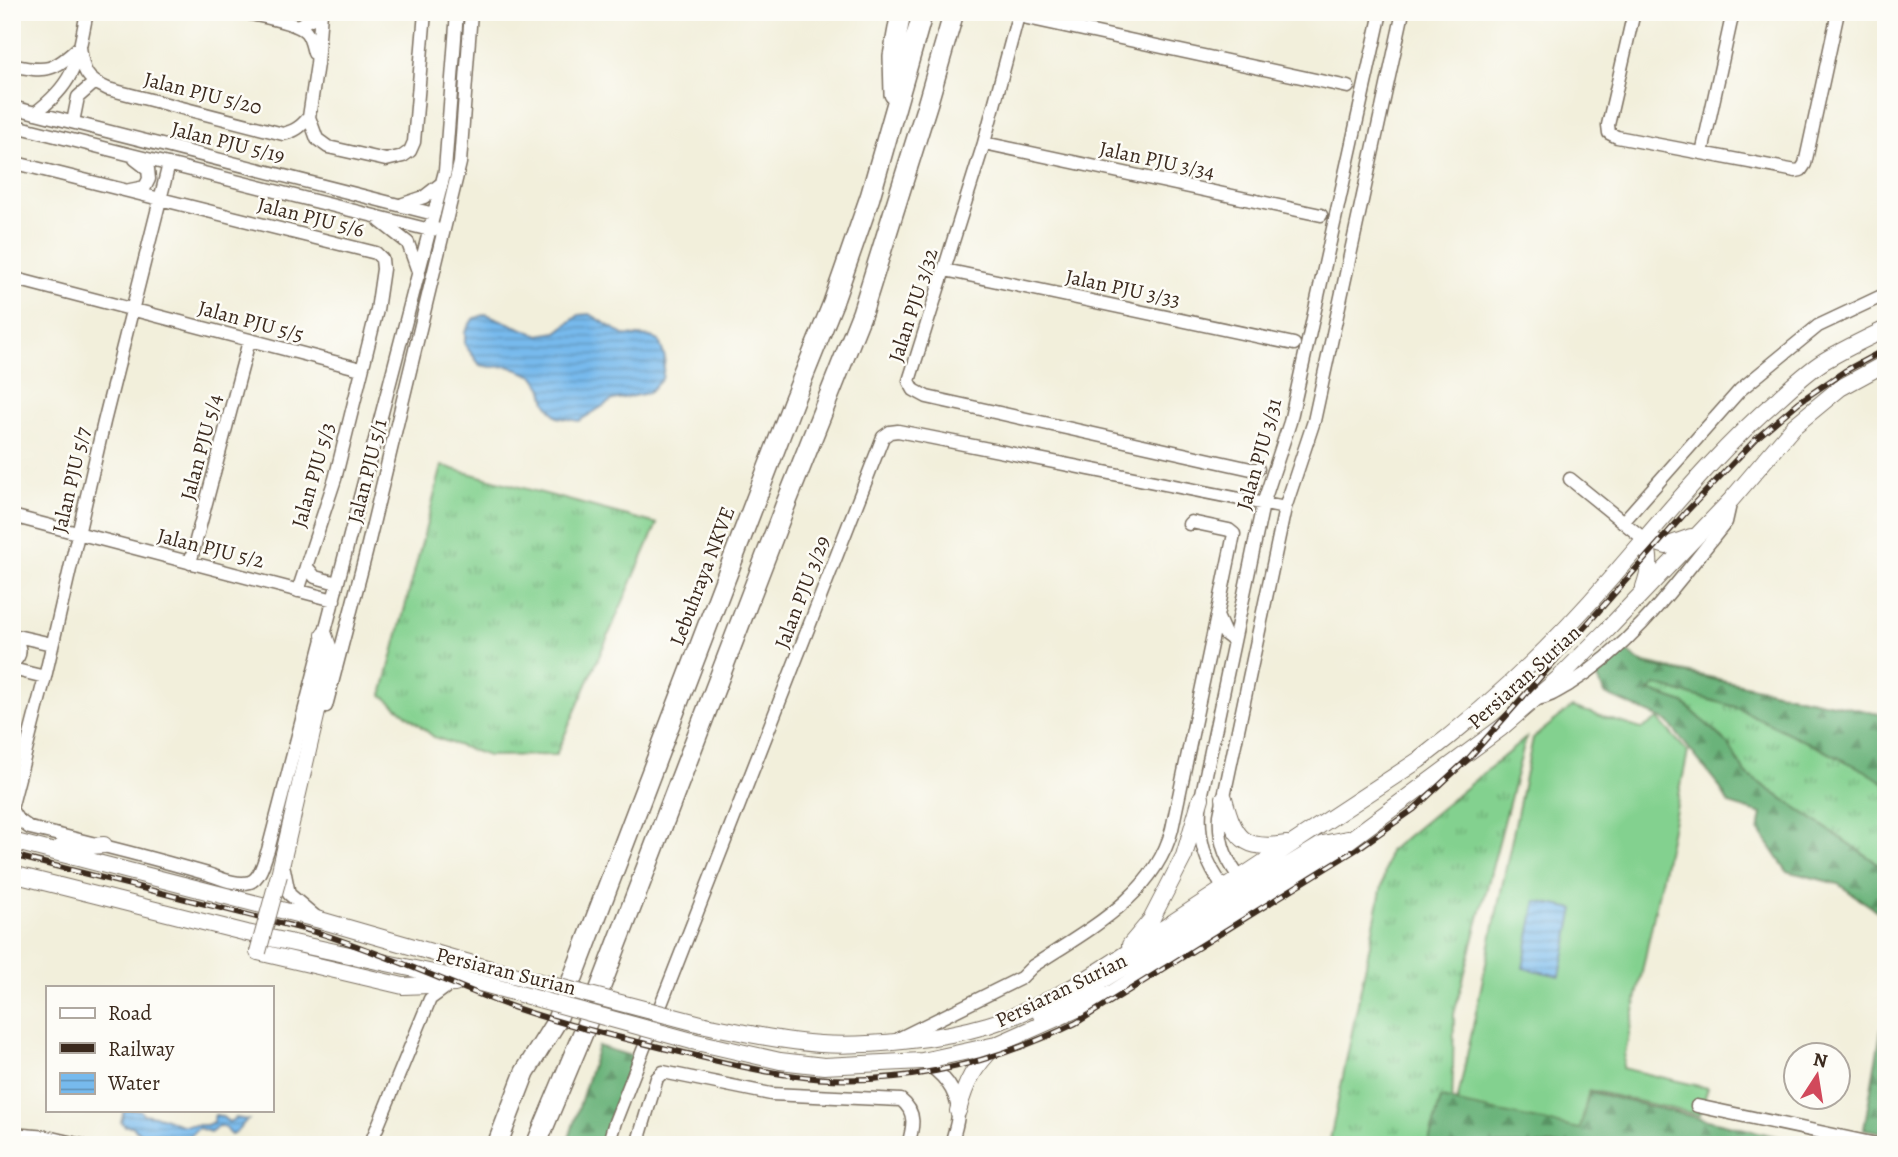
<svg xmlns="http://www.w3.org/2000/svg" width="1898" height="1157" font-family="Alegreya,serif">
	<defs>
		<pattern id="grass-tufts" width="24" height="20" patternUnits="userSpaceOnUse" patternTransform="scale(1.75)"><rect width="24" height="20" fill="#83d18f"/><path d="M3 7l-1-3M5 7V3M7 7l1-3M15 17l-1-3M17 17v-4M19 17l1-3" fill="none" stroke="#6caa74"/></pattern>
		<pattern id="forest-firs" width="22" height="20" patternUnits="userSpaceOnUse" patternTransform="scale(1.75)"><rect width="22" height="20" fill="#6ab37a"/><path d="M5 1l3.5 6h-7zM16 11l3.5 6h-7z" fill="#589263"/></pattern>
		<pattern id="water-rules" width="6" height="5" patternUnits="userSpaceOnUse" patternTransform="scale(1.75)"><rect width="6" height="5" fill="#77baed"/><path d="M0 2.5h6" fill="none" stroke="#6397bf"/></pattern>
	</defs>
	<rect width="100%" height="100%" fill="#fdfcf7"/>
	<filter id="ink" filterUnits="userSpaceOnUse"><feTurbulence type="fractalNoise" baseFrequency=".0143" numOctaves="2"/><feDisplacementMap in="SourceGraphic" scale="14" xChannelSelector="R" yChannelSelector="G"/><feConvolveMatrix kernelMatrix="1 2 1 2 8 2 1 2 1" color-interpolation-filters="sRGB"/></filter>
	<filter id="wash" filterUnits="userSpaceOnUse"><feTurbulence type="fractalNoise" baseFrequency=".00686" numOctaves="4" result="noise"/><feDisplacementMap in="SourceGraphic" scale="28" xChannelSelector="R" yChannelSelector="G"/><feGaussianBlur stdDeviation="1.57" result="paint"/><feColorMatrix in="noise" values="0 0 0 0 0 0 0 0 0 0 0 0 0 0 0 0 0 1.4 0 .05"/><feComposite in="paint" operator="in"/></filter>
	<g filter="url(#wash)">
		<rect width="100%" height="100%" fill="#f2efdb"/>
		<!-- grass -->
		<path fill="url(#grass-tufts)" stroke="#5f7e56" stroke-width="2" d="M442,466L657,524L556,755L488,756L434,737L382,695Z
			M1627,659L1886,716V897L1666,709L1604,691Z
			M1526,738L1454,1014L1452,1116L1809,1145H1329L1389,851Z"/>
		<!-- forest -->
		<path fill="url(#forest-firs)" stroke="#526e4c" stroke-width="2" d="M1626,651L1645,665L1886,715V784L1864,770L1735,707L1655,685L1649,691L1684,703L1729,745L1745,773L1886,869V917L1838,884L1787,871L1759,830L1762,814L1729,804L1719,786L1667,721L1605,694L1597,677Z
			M1886,1003V1133L1864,1129Z
			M598,1046L634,1057L602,1145H567Z
			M1590,1092L1812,1145H1428L1441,1098L1577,1128Z"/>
		<!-- garden -->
		<path fill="#83d18f" stroke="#5f7e56" stroke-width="2" d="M1572,707L1641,729L1658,719L1688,752L1622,1068L1708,1088L1699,1115L1589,1090L1580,1129L1457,1103L1533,738Z"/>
		<!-- water -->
		<path fill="url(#water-rules)" stroke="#597286" stroke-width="2" d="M486,314L538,335L557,332L579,315L590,314L624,335L651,337L659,341L665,358L662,379L648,393L613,400L579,421L557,417L546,402L543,389L534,376L508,366L492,367L480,365L465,345V332L473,319Z
			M1536,901L1574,909L1560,976L1523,968Z
			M124,1110H140L143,1114L161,1117L181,1125H207L213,1122L215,1115L221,1116L229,1122L236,1118L248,1120C241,1124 239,1132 231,1135L226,1128L219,1126L210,1132L199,1128L194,1131L186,1144L168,1143L155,1134H141L132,1126H125L121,1122Z"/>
	</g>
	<g filter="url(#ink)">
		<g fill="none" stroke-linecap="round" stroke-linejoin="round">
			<defs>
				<path id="minor" d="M241,12C257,16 295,21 306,32C311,38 312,46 314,53
					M321,12L317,64L309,117L317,139L328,147L386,160L403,156L410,151L414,142L425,12
					M1019,12L984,143L909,381L914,390L927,397L1251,469H1258
					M1634,12L1608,125L1609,133L1617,137L1796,171L1801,170L1805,164L1838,12
					M1018,16L1348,87
					M297,26L311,19L316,12
					M80,47C83,71 85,79 108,89L283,134C295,131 301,127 309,117
					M12,65C46,73 54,71 79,47
					M12,107L434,214
					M35,113C77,81 77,61 87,12
					M73,122L78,97L94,83
					M12,125L430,230L436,229
					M984,143L1321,215
					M1702,153L1733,12
					M12,162L376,253L382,259L383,269L377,310L335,479L298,591
					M130,190L145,187L149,179L148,169L135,159
					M403,204L424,197L442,183
					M380,221L408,243L419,274
					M945,270L1294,344
					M12,278L361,369
					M1570,479L1644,539
					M12,516L334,600
					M1623,522L1740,390L1818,326L1886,294
					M1189,524L1191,522L1229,530L1234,534L1217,616L1225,634L1234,641
					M190,563L249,341
					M306,566L315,577L337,583
					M12,635L52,644
					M12,663C24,655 20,645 12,635
					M12,669L45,677
					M1537,699C1550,697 1558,691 1570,684C1636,643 1678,581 1726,522L1731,500
					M326,706L366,553L460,163L471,12
					M12,805L45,677L104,422L169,164
					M12,811L17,819L30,828C89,842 149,857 208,874C220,878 237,886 250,882C261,878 264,860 268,850L445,171L457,12
					M284,869L289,894L316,917
					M1244,884C1227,862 1218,844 1220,815L1285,508L1314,421L1403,12
					M1228,894C1204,862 1196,838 1201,798L1263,504L1290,422L1381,12
					M900,1038L1021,978L1033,966C1086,931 1155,896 1172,829L1217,616
					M922,1061C941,1072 956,1088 958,1111C959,1121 953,1135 951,1145
					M1697,1106L1881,1145
					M12,1134L47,1137L82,1145
					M370,1145L430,999L449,985
					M608,1145L615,1122L883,437L890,432L898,431L1285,508
					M637,1145L657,1078L663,1072L771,1094L901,1100C917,1112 913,1128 908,1145"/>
				<path id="major" d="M1644,539L1666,546L1691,537
					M1644,587C1650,570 1652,557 1644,539
					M1224,798C1235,839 1243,851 1287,844
					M12,841L320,920L483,967
					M60,848L104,845
					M12,874L247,933L480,983
					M279,875L327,669L330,652L324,635
					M1130,945L1151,920L1184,856L1201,798
					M258,952L403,986L455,984
					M1041,1015L1067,1002L1323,844L1347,839
					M701,1024C740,1032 780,1041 820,1044C869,1047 941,1039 988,1025C1058,1004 1120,957 1181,917C1260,865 1340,812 1419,760C1490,706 1554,645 1612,577C1666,515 1717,451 1779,398C1793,385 1808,371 1824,361C1844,349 1865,339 1886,329
					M692,1041L780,1061L824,1066L922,1061L996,1045L1111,994L1328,856L1501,728L1560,677L1607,630L1731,500L1794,426L1840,388L1886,363
					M958,1111C966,1081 974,1067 996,1045"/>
				<path id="highway" d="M894,94L893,56L901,12
					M497,1145L525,1072L556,1022L793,402L833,303L870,197L923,12
					M536,1145L583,1033L785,506L862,313L928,102L954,12"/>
			</defs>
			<!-- minor casing -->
			<use href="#minor" stroke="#7b6f60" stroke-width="15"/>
			<!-- major casing -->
			<use href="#major" stroke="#7b6f60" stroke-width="18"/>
			<!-- highway casing -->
			<use href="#highway" stroke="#7b6f60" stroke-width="22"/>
			<!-- minor -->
			<use href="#minor" stroke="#fff" stroke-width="12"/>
			<!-- major -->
			<use href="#major" stroke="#fff" stroke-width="16"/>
			<!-- highway -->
			<use href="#highway" stroke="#fff" stroke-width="19"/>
			<defs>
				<path id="rail" d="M12,855L319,933C379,952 437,978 496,1001C549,1021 605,1034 659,1047C702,1057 745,1069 789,1075C887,1090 988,1066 1076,1023L1357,849L1414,809L1469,758L1687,511L1759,436L1799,402L1845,371L1886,349"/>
			</defs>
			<!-- rail casing -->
			<use href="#rail" stroke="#3b2a1e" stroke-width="6"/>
			<!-- rail -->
			<use href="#rail" stroke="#fdfcf7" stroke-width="3.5" stroke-dasharray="10" stroke-linecap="butt"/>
			<defs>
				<path id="major-bridge" d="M258,952L279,875
					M483,967L701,1024
					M480,983L692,1041"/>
			</defs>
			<!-- major-bridge casing -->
			<use href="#major-bridge" stroke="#7b6f60" stroke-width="18" stroke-linecap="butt"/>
			<!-- major-bridge -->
			<use href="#major-bridge" stroke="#fff" stroke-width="16"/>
		</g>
	</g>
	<g text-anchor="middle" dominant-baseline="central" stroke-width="5" stroke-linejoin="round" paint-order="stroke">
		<!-- street labels -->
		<g font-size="21" fill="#3b2a1e" stroke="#fdfcf7">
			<text transform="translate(203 93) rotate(14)">Jalan PJU 5/20</text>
			<text transform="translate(228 142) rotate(14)">Jalan PJU 5/19</text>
			<text transform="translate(1157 160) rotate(12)">Jalan PJU 3/34</text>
			<text transform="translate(311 217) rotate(14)">Jalan PJU 5/6</text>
			<text transform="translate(1123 288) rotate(12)">Jalan PJU 3/33</text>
			<text transform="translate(913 305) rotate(-72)">Jalan PJU 3/32</text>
			<text transform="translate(251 321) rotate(15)">Jalan PJU 5/5</text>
			<text transform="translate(201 447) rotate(-75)">Jalan PJU 5/4</text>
			<text transform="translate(1259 454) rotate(-74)">Jalan PJU 3/31</text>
			<text transform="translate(367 471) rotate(-76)">Jalan PJU 5/1</text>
			<text transform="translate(313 475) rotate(-74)">Jalan PJU 5/3</text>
			<text transform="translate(71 480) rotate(-77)">Jalan PJU 5/7</text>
			<text transform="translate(211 548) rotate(14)">Jalan PJU 5/2</text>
			<text transform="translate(702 576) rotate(-69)">Lebuhraya NKVE</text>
			<text transform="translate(802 592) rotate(-69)">Jalan PJU 3/29</text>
			<text transform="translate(1524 677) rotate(-42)">Persiaran Surian</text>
			<text transform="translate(506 971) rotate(14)">Persiaran Surian</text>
			<text transform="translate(1061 990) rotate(-26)">Persiaran Surian</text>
		</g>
	</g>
	<!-- margin -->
	<rect width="1898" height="1157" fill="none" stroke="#fdfcf7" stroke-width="42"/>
	<!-- legend -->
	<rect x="46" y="986" width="228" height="126" fill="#fdfcf7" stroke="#afa8a0" stroke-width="2"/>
	<rect x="60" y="1008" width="35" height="10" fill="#ffffff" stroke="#afa8a0" stroke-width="2"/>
	<text x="108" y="1020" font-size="21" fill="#3b2a1e">Road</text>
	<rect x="60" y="1043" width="35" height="10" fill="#3b2a1e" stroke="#afa8a0" stroke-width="2"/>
	<text x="108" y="1056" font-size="21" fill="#3b2a1e">Railway</text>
	<rect x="60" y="1073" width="35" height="21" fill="url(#water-rules)" stroke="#afa8a0" stroke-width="2"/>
	<text x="108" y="1090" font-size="21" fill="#3b2a1e">Water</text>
	<!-- north arrow -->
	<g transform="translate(1817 1076) rotate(12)"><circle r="33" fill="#fdfcf7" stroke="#afa8a0" stroke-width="2"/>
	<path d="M0-5L12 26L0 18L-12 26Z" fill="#d1495b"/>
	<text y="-10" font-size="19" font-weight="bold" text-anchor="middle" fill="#3b2a1e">N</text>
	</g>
</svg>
